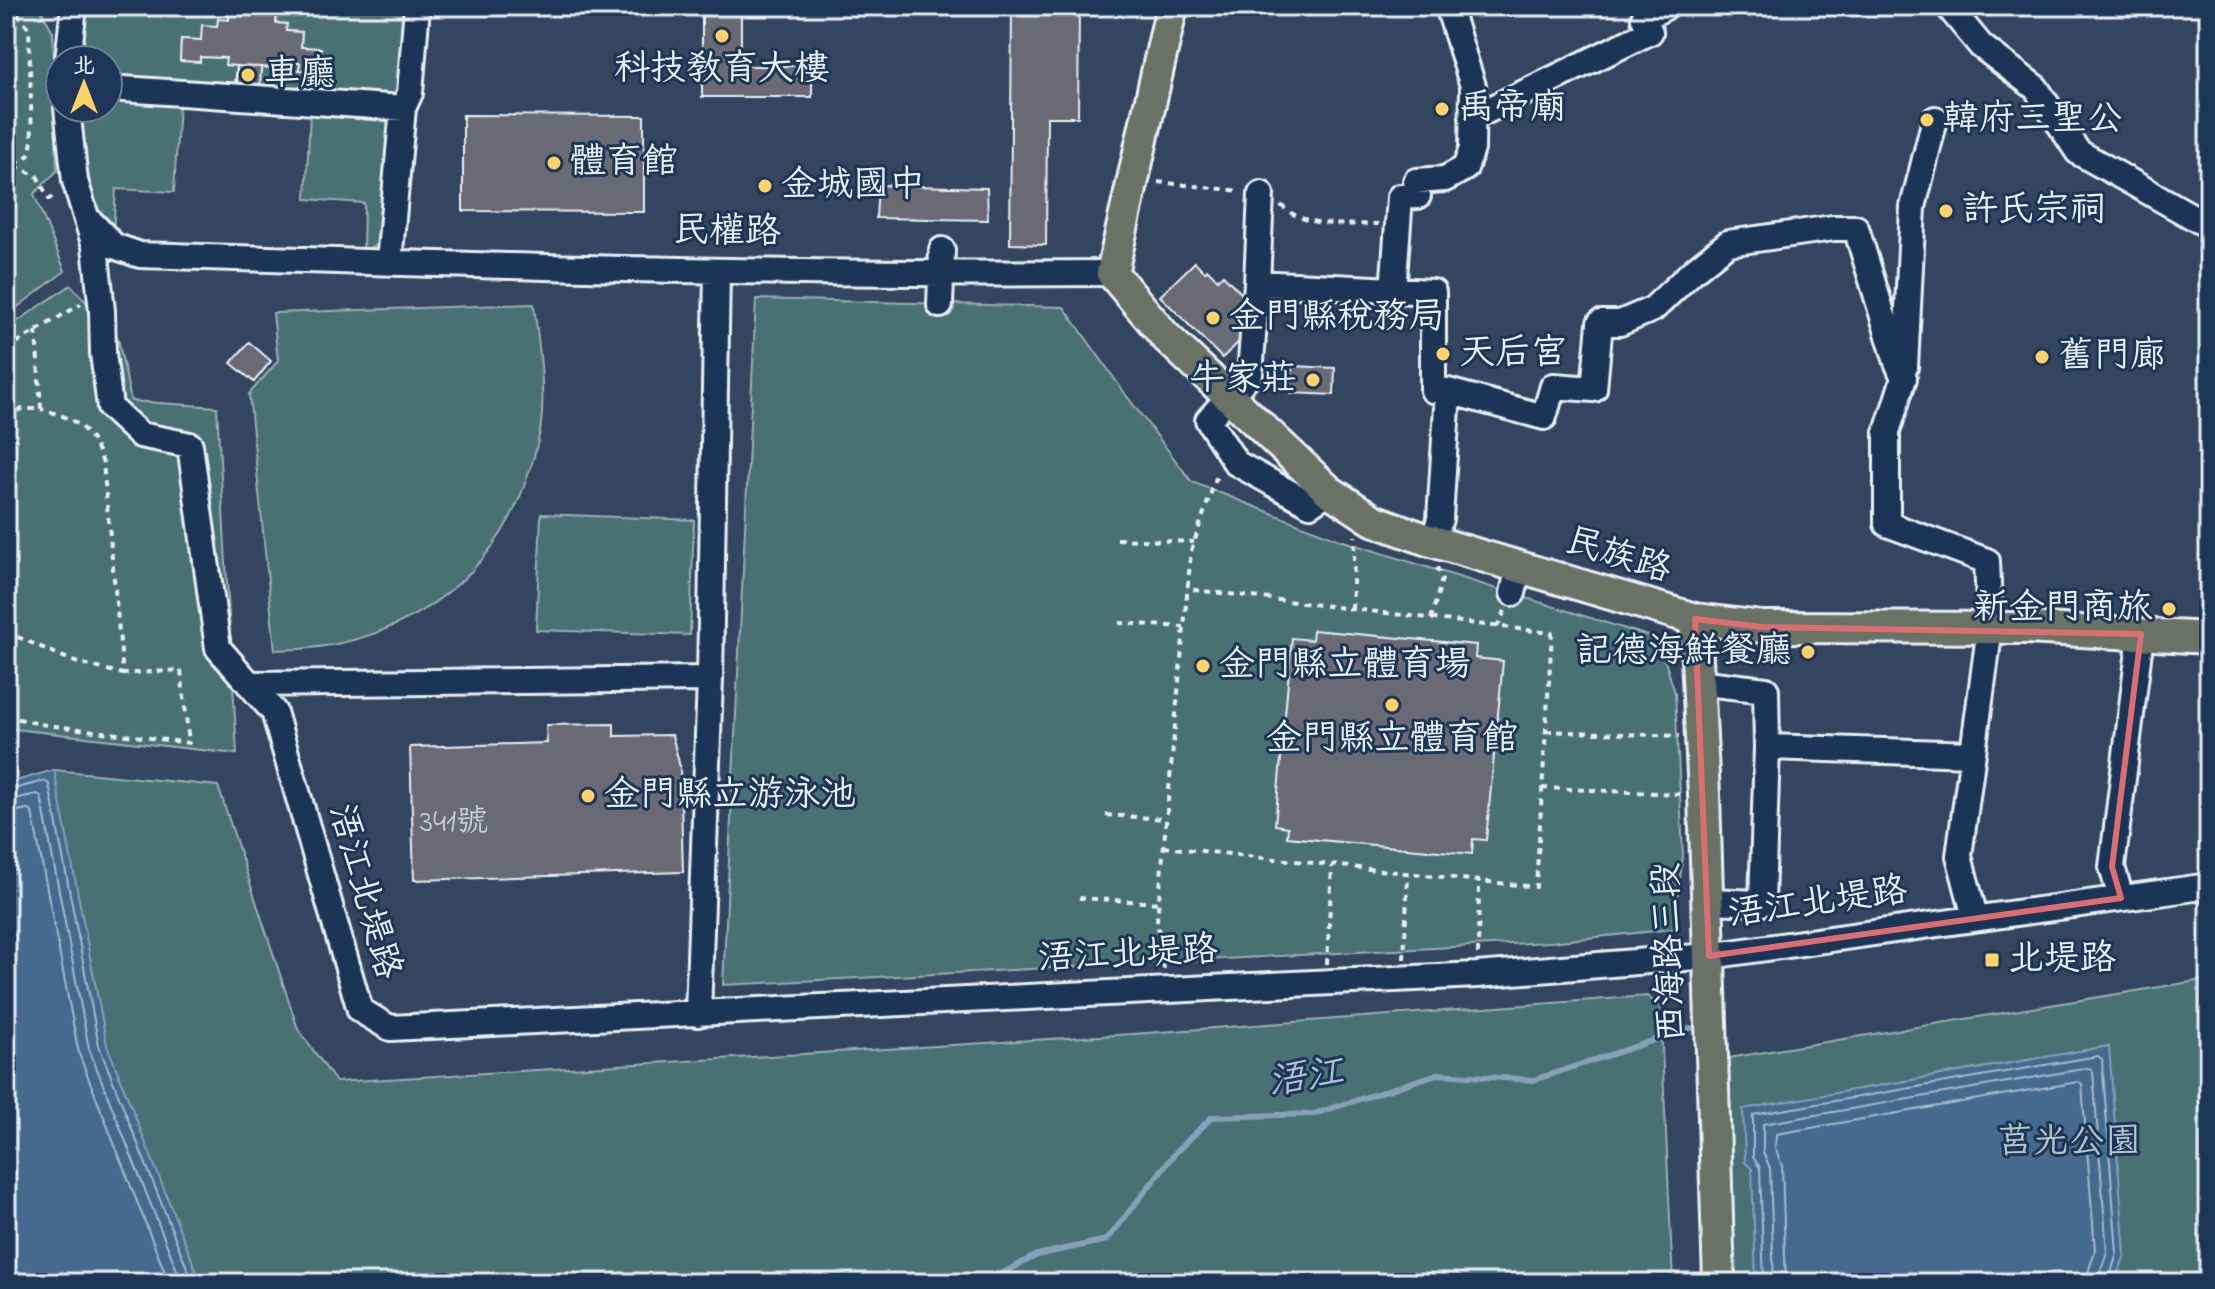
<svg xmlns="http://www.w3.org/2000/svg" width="2215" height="1289" font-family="'Indie Flower','LXGW WenKai TC',sans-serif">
	<rect width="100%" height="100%" fill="#34455f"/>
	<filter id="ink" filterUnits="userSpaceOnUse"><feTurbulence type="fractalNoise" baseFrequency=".0125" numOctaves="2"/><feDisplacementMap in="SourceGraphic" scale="16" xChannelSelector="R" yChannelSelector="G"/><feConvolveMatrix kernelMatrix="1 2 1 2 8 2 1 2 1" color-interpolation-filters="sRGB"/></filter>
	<g filter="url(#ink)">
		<!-- green -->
		<path fill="#4a6f72" stroke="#99b0b5" stroke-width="2" d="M6,6L40,8L53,32L57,171L34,194L65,271L15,309L6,307Z
			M85,6H230L229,20L201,40L181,39L180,60L200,61V57L226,58L237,66L235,87L108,79V60H81Z
			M277,6H403L398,86L394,94L386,97L260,88L261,67L273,68V62L300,63V70H319L321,49L301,47L302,32L286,31V24L276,23Z
			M108,98L179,103L174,192L116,189L113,232C84,199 85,150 80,108H108Z
			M310,111L377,115L385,119L391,127L380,243L363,251L364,203L306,199Z
			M71,285L118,338L131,401L217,407L237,754L6,728V329Z
			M756,299L1064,307L1126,395L1192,482L1340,540L1658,639L1675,693L1676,714L1683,855L1673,929L1550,942L723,985Z
			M534,304C538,340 544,377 542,413C541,435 534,458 527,478C490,589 389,650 275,650L249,394L278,361L273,313Z
			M541,514L694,520L690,635L536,630Z
			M54,770L218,786L298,1029L336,1082L1133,1034L1647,996L1660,1006L1673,1283H6V784Z
			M2209,979V1283H1731L1722,1059Z"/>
		<!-- water -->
		<path fill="#456b8d" stroke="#86a1b8" stroke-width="2" d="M54,770L107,1045L201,1283H6V784Z
			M2109,1046L2125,1255L2114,1283L1756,1281L1752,1169L1745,1162L1743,1109Z"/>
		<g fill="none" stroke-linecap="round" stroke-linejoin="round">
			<!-- shore -->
			<path stroke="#a7bbcd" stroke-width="2" d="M6,791L44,781L49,784L99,1046L193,1283
				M6,801L37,794L41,796L89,1049L182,1283
				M6,813L28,809L32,812L79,1054L169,1283
				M1764,1283L1760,1168L1753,1157V1115L2098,1056L2102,1059L2117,1253L2108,1283
				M1774,1283L1770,1168L1763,1152V1124L2089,1068L2093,1071L2107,1252L2097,1283
				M1786,1283L1782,1166L1775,1148L1776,1134L2078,1082L2082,1085L2095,1250L2085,1283"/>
			<!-- stream -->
			<path stroke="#86a1b8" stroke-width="6" d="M984,1283L1037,1255L1107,1240L1176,1152L1212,1117L1314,1114L1437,1074L1534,1080L1691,1028"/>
		</g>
		<!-- building -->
		<path fill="#696a73" stroke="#e8f1f8" stroke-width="2" d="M230,6H277L276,23L287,24L286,31L302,32L301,47L321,48L319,71L299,70L300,63L273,62V68L261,67L260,85L237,84V66L225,65L226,58L200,57V62L180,61L181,39L201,40L202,25L217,26L218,19L229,20Z
			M702,6H741V66H812V97H702Z
			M1012,6H1079L1078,117H1047L1046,245L1010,244Z
			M237,66L261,67L260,85L235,84Z
			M463,115L644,116V212L463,211Z
			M878,185L987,188L988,220L876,218Z
			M1195,262L1205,272L1207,269L1218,280L1223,275L1246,298L1244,337L1222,358L1160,296Z
			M249,342L271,361L254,382L231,363Z
			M1292,366L1335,368L1334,395L1291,393Z
			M1313,630L1476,645L1475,658L1503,661L1486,840L1473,839L1472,854L1287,837L1288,827L1275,825L1292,638L1312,640Z
			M614,724V736L672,735L680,767L683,872L414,880L410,747L547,743L546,725Z"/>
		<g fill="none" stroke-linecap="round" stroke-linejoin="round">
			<defs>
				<path id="minor" d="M1948,6L1981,46L2036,88L2078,152L2209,226
					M68,60L74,6
					M108,88L403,108
					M67,108L75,181L95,246L102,311L103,353L110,407L140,435L190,445L218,648L274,712L360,1010L390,1028L1477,975L1709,956L2209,886
					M1472,118L1650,32L1644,18L1667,6
					M91,222L114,246L140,255C464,265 788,276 1112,273
					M389,262L403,108L410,93L417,6
					M1257,283L1261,194
					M1393,291L1400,197L1418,196L1416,181L1445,179L1465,168L1472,149L1473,86L1448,6
					M940,305L942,250
					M1905,367L1913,207L1935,119
					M1329,491L1310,504L1236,463L1208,420L1250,374L1257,283L1433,292V390L1448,391L1544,417L1553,386L1594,389L1600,323H1620L1653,309L1693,271L1728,243L1833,228H1856L1897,362L1904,378L1887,432V524L1987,561L1990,627L1959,856L1975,917
					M1433,542L1440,519L1448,391
					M1513,593L1519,567
					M1697,682L1766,690L1767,747L1972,754
					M249,684L710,679
					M2121,898L2112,867L2141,634
					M1708,901L1762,903L1767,747
					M698,1014L710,679L717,271"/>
				<path id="major" d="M1172,6L1112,273L1165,336L1329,491L1373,520L1425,539L1695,619L1762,627L2026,628L2209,638
					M1695,619L1704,795L1719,1283"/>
			</defs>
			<!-- minor casing -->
			<use href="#minor" stroke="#e8f1f8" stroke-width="30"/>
			<!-- major casing -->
			<use href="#major" stroke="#e8f1f8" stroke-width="36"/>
			<!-- path -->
			<path stroke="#e8f1f8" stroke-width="4" stroke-dasharray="6 6" stroke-linecap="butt" d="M6,10L16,12L29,29L32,141L29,155L6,170
				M15,166L37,176L49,199L56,194
				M1158,182L1241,191
				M1281,205C1305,229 1346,224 1379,224
				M6,349L81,304
				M6,414L23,409H41L36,330
				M1117,539L1194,542
				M1352,609L1355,536
				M1431,619L1442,579L1437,567
				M1119,623L1184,627
				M1497,627L1505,611
				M6,634H11L75,662L123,674L103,463C89,428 78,419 41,409
				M6,716L40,724L189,743L181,670L123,674
				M1546,731L1679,736
				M1542,788L1679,794
				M1106,815L1166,819
				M1164,847L1536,887L1552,633L1187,589
				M1079,898L1159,903
				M1478,954L1479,881
				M1404,959L1408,874
				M1327,964L1332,866
				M1164,969L1157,920L1191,551L1218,472"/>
			<!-- minor -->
			<use href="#minor" stroke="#1d3557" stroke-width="24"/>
			<!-- major -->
			<use href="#major" stroke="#6a7165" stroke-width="30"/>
		</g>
	</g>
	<!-- marked area -->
	<path fill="none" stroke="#dc6e71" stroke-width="6" stroke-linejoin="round" d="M1695,619L1762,627L2141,634L2112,867L2121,898L1709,956Z"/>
	<!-- markers -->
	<g fill="#ffd166" stroke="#1d3557" stroke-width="3">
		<circle cx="722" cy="36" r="8"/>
		<circle cx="248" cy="75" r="8"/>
		<circle cx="1442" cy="109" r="8"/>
		<circle cx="1927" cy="120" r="8"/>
		<circle cx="554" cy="163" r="8"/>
		<circle cx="765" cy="186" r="8"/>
		<circle cx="1946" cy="211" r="8"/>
		<circle cx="1213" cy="318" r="8"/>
		<circle cx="1443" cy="354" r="8"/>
		<circle cx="2042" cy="357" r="8"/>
		<circle cx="1313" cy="380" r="8"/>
		<circle cx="2169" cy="609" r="8"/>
		<circle cx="1808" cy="652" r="8"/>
		<circle cx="1203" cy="666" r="8"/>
		<circle cx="1392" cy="705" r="8"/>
		<circle cx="588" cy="796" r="8"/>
		<rect x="1984" y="952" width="16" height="16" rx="4"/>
	</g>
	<g text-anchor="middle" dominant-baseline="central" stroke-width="6" stroke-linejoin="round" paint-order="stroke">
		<!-- number labels -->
		<g font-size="32" fill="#c8cfd7">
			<text x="454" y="823">341號</text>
		</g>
		<!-- poi labels -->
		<g font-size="36" fill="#e8f1f8" stroke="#1d3557" text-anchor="start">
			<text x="722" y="70" text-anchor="middle">科技教育大樓</text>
			<text x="264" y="75">車廳</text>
			<text x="1458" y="109">禹帝廟</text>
			<text x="1943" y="120">韓府三聖公</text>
			<text x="570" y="163">體育館</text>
			<text x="781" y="186">金城國中</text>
			<text x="1962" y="211">許氏宗祠</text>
			<text x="1229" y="318">金門縣稅務局</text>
			<text x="1459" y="354">天后宮</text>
			<text x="2058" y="357">舊門廊</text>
			<text x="1297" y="380" text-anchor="end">牛家莊</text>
			<text x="2153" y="609" text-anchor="end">新金門商旅</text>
			<text x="1792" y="652" text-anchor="end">記德海鮮餐廳</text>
			<text x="1219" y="666">金門縣立體育場</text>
			<text x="1392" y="740" text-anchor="middle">金門縣立體育館</text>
			<text x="604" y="796">金門縣立游泳池</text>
			<text x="2008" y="960">北堤路</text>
		</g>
		<!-- street labels -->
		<g font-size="36" fill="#e8f1f8" stroke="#1d3557">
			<text transform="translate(727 233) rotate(1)">民權路</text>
			<text transform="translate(1618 557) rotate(17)">民族路</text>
			<text transform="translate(363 892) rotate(74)">浯江北堤路</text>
			<text transform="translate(1818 904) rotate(-8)">浯江北堤路</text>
			<text transform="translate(1671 952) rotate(-92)">西海路三段</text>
			<text transform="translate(1128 956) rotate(-3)">浯江北堤路</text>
		</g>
		<!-- park labels -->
		<g font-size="36" fill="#b1c4c9" stroke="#1d3557">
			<text x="2069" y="1143">莒光公園</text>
		</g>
		<!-- water labels -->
		<g font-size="38" font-style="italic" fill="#afc2d3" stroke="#1d3557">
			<text transform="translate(1306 1079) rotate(-9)">浯江</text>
		</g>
	</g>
	<!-- margin -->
	<rect width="2215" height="1289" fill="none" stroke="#1d3557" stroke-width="32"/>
	<rect x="16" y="16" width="2183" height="1257" fill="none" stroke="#e8f1f8" stroke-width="3" filter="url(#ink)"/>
	<!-- north arrow -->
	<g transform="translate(84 84)"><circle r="38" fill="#1d3557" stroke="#6e8097" stroke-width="2"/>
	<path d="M0-6L14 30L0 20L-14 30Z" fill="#ffd166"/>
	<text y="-12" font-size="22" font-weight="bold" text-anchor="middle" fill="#e8f1f8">北</text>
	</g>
</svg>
